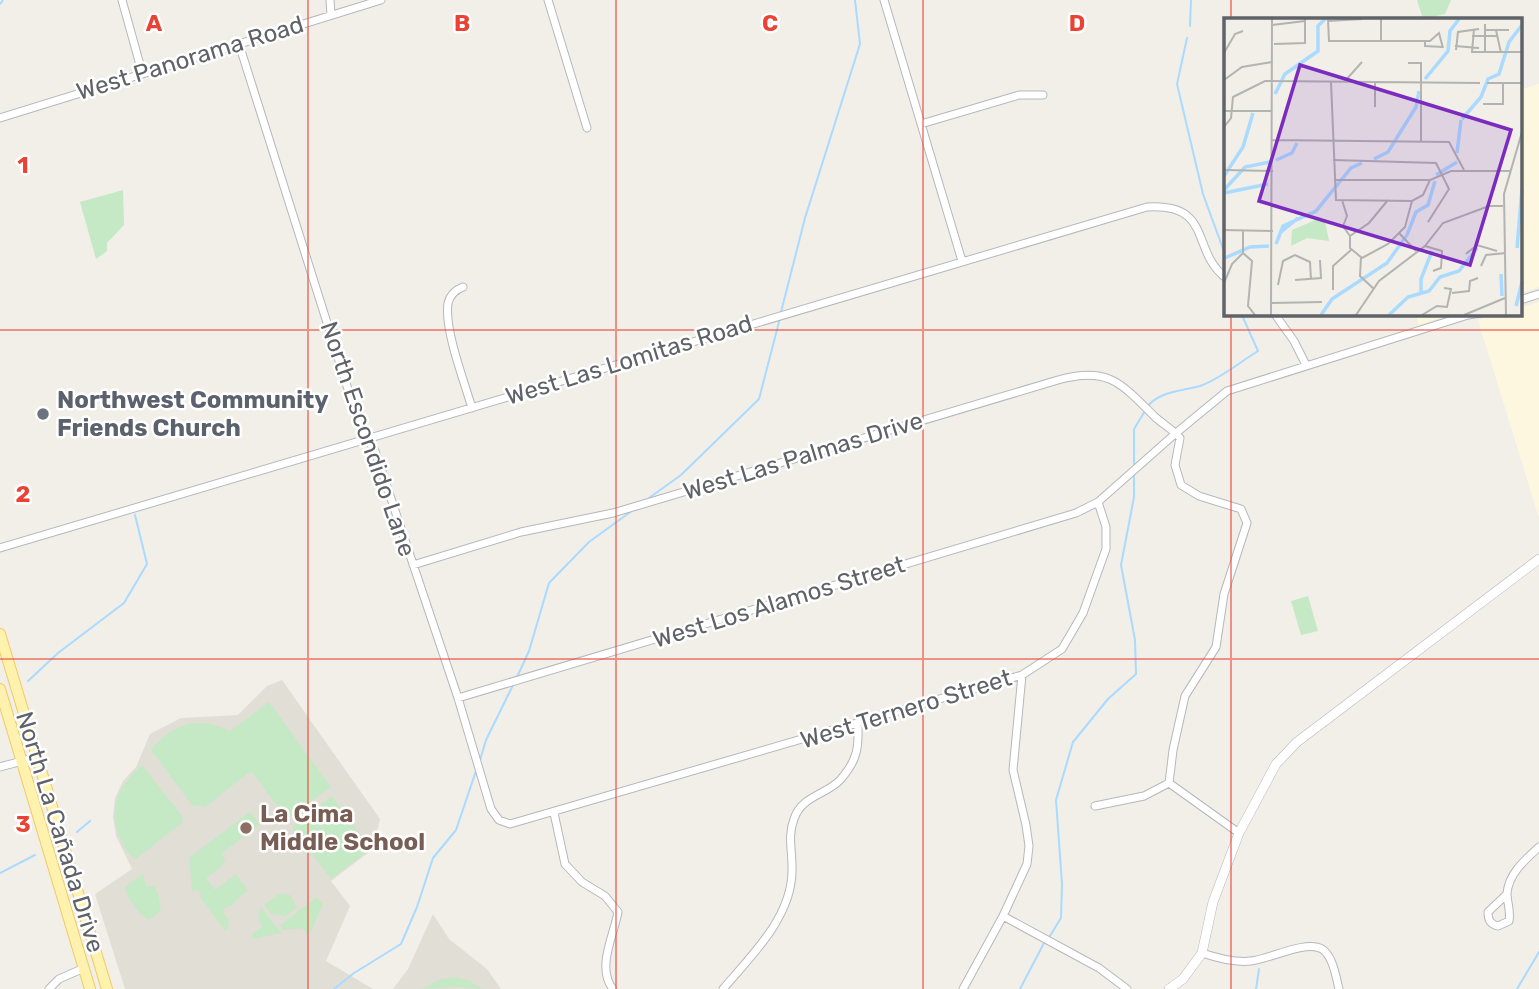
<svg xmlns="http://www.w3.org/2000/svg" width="1539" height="989" font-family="Rubik,sans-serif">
	<rect width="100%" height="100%" fill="#f1efe8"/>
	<!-- commercial -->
	<path fill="#fef7e0" d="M1539,84V287L1520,293V90Z
		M1539,302V518L1478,320L1502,313H1520V308Z
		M1415,313H1455L1419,325Z"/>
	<!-- education -->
	<path fill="#e1ded6" d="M282,680L380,819L373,849L331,881L350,906L326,961L373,989H125L95,894L132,869L116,836L113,817L115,798L123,781L136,767L150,734L181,718L238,715L267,686Z
		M433,914L449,939L487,969L501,989H393L408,969Z"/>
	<!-- green -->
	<path fill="#c5e8c5" d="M1417,0H1451L1445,14L1423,19Z
		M123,190L124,225L107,243V251L96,259L80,202Z
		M1308,596L1318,631L1301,635L1291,601Z
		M269,702L331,787L287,819L251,771L205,807L192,805L151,750C173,724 197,715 230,731Z
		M142,765L183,817L182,823L134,860C106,826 108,794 142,765Z
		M332,796L371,849L331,879L292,827Z
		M250,812L260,824L221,854L225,859L224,864L206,878L215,890L236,874L248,891L236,900L233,905L224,908V914L229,920L228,928L225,931L200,897L201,895L198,890L192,891L189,858Z
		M143,873L146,887L155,885L156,893H158L161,911L149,920C139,915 126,897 125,887Z
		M280,893L290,895L297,907L286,916L271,914L264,905Z
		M317,897L323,904L309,936L302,928L283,930L280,925Z
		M261,907L281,933L252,939V934L262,927L258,916Z
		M455,977L470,981L482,989L457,987L422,989L440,979Z"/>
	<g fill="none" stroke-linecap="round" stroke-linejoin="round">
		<!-- stream -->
		<path stroke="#aadaff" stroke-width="2" d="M0,4L3,0
			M1190,26L1191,0
			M1187,38L1177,84L1203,194L1226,257
			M781,312L805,218L860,44L855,0
			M1148,406C1160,391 1183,391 1200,386C1220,379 1240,362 1258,351L1241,313
			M1134,465V429L1145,411
			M649,498L681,475L759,399L780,318
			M517,677L529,651L549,583L589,542L633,510
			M28,681L58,653L124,603L147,564L135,515
			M480,760L486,740L513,685
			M77,832L90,821
			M0,873L35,855
			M1048,939L1061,918L1062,884L1056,800L1073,742L1108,699L1136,674L1135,640L1121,565L1134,497V474
			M334,989L354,973L401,944L417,907L433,858L456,830L477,768
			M1020,989L1044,943
			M1256,989L1259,969
			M1517,989L1539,952"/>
		<defs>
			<path id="minor" d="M122,0L142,72
				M330,0L331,15
				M548,0L587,128
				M884,0L962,261
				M239,44L359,424L375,451L458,698L491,809L499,820L510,824L1022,675L1062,649L1083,613L1106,549V527L1098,502L1176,433L1227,391L1468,315L1480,313
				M0,118L381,0
				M921,124L1019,95H1043
				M463,287C455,290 450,295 448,303C444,329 464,381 472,408
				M1520,300L1539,294
				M1274,313L1294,341L1306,365
				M0,548L1147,207C1214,203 1190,251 1226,278
				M413,565L521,532L613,513L1058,380C1108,366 1121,383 1155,417C1163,424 1173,430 1180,438L1175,465L1181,485L1199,496L1241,509L1247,523L1224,594L1216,647L1185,696L1173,750L1169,783
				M458,698L1076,513L1098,502
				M0,767L37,757
				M1169,783L1239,833
				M1095,806L1144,796L1169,783
				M554,813L565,864L582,882L605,896L618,912C614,935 596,968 613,989
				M1507,894L1488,912C1488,920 1490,924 1498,926L1509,921C1511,911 1507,903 1507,893C1509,873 1525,860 1539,847
				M1003,916L1099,968L1127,989
				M1202,953C1217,958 1235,963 1251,961C1270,959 1305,940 1322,949C1333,956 1336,977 1339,989
				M49,989L59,979L84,968
				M723,989C751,956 791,918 792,872C793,853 787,837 794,819C802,795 827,795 841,779C846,773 853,763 855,756C859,747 858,734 858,724
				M963,989L1003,916L1027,864L1029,846L1026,825L1013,770L1022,675"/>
			<path id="tertiary" d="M1169,989L1183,979L1202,953L1213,902L1239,833L1276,764L1297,742L1539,559"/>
			<path id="primary" d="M0,634L107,989
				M0,689L90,989"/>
		</defs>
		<!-- minor casing -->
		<use href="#minor" stroke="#b5b8bc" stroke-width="9"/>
		<!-- tertiary casing -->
		<use href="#tertiary" stroke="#b5b8bc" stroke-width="10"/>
		<!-- primary casing -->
		<use href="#primary" stroke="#f2c960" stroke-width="12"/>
		<!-- minor -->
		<use href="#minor" stroke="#fff" stroke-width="7"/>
		<!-- tertiary -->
		<use href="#tertiary" stroke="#fff" stroke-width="9"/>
		<!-- primary -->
		<use href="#primary" stroke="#fff2af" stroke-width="10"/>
	</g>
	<!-- grid -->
	<path fill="none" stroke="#ea4335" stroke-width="2" stroke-opacity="0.55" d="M308,0V989M616,0V989M923,0V989M1231,0V19M1231,313V989M0,330H1539M0,659H1539"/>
	<!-- markers -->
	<circle fill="#6b7280" stroke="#fff" stroke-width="2.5" cx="43" cy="414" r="7"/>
	<circle fill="#8d6e63" stroke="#fff" stroke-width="2.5" cx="246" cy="828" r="7"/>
	<g text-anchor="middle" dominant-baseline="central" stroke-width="5" stroke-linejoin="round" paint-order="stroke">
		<!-- street labels -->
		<g font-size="24" fill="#5f6368" stroke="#fff">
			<text transform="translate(190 58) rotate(-17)">West Panorama Road</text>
			<text transform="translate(629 360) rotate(-17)">West Las Lomitas Road</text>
			<text transform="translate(368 439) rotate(71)">North Escondido Lane</text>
			<text transform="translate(803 456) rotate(-17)">West Las Palmas Drive</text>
			<text transform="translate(779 602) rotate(-17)">West Los Alamos Street</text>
			<text transform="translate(906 709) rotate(-17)">West Ternero Street</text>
			<text transform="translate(60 832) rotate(73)">North La Cañada Drive</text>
		</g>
		<!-- worship labels -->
		<g font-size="24" font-weight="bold" fill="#5b616d" stroke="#fff" text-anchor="start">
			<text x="57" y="400">Northwest Community<tspan x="57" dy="28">Friends Church</tspan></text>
		</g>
		<!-- education labels -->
		<g font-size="24" font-weight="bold" fill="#785e54" stroke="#fff" text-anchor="start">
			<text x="260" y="814">La Cima<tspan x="260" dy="28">Middle School</tspan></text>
		</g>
	</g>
	<!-- overview -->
	<g transform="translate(1224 18)">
		<rect width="298" height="298" fill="#f1efe8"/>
		<path d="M96,200L101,203L105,223L83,220L67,228L68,212Z" fill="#c5e8c5"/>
		<path fill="none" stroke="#aadaff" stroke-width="3.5" d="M201,61L224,33L226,13L235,1M51,76L61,56L94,33V8L101,1M238,101L257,79L264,61L275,56L285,24L298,7M233,135L237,102M150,141L164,134L192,89L195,73M52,142L68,135L73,125M212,157L233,144M0,158L19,129L29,95M0,172L21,149L46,144M0,175L44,166M57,214L74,200M52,226L59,208L92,193L127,150L138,145M293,230L298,171M1,240L26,229L45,228M277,256L278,278M197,275V261L208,233M292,288L298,264M97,297L108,281L163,245L183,217L192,194L204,187L211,163M165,297L184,279L205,273L216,259L235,253L253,230"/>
		<path fill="none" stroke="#b3b3b1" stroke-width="2" d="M104,1L105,23H206L215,15L219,30M157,1V24M104,3L138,1M261,6V35M48,7L81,3M250,11L248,34H298M261,12H285M272,12L277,35M248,18H274M201,23V28L219,29M50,26L81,25V1M231,28L255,30M232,32L234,14L255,11M0,35L11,16L19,13M184,45H197V123M0,62L18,49L48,44M121,63L138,44M107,64L112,182L188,183L199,177L206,162L227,153H286M151,64V89M263,65H298M259,86H279V65M0,93H48M0,109L7,100L9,79L41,63L256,65M48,122L225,124L240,152M109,142L212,145L225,171L204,204M0,152L49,153M110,162H206M118,182L123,198L119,208L126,218V230L138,240L164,226L181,209L188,183M0,212L49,213M19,212V235L28,243L24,288L31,297M175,215L192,233M126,218L145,205L164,182M201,228L218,233L217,250L209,253M245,233L242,236L253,227L273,233M137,239L136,258L150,271M257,248L262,237L282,235M71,262L97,260L96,242M0,265L8,246L19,235M54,267L59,243L71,237L86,244L87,262M109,272V248L127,232M228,275L245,273L246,263L254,260M47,285L98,284M47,297L48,1M132,297L155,263L201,228L219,205L265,188H279M198,297L213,288L223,289L227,271L220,270M240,297L281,280M282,297L280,176L298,114"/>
		<path fill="#7b2cbf" fill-opacity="0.15" stroke="#7b2cbf" stroke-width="3.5" d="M76,47L287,112L246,247L35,183Z"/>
		<rect width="298" height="298" fill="none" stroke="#5f6368" stroke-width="3.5"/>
	</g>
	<g font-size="23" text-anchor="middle" font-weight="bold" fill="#ea4335" stroke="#fff" stroke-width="5" stroke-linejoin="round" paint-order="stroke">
		<text x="154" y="31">A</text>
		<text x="462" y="31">B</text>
		<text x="770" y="31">C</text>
		<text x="1077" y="31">D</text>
		<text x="23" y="173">1</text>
		<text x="23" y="502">2</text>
		<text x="23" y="832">3</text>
	</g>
</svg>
